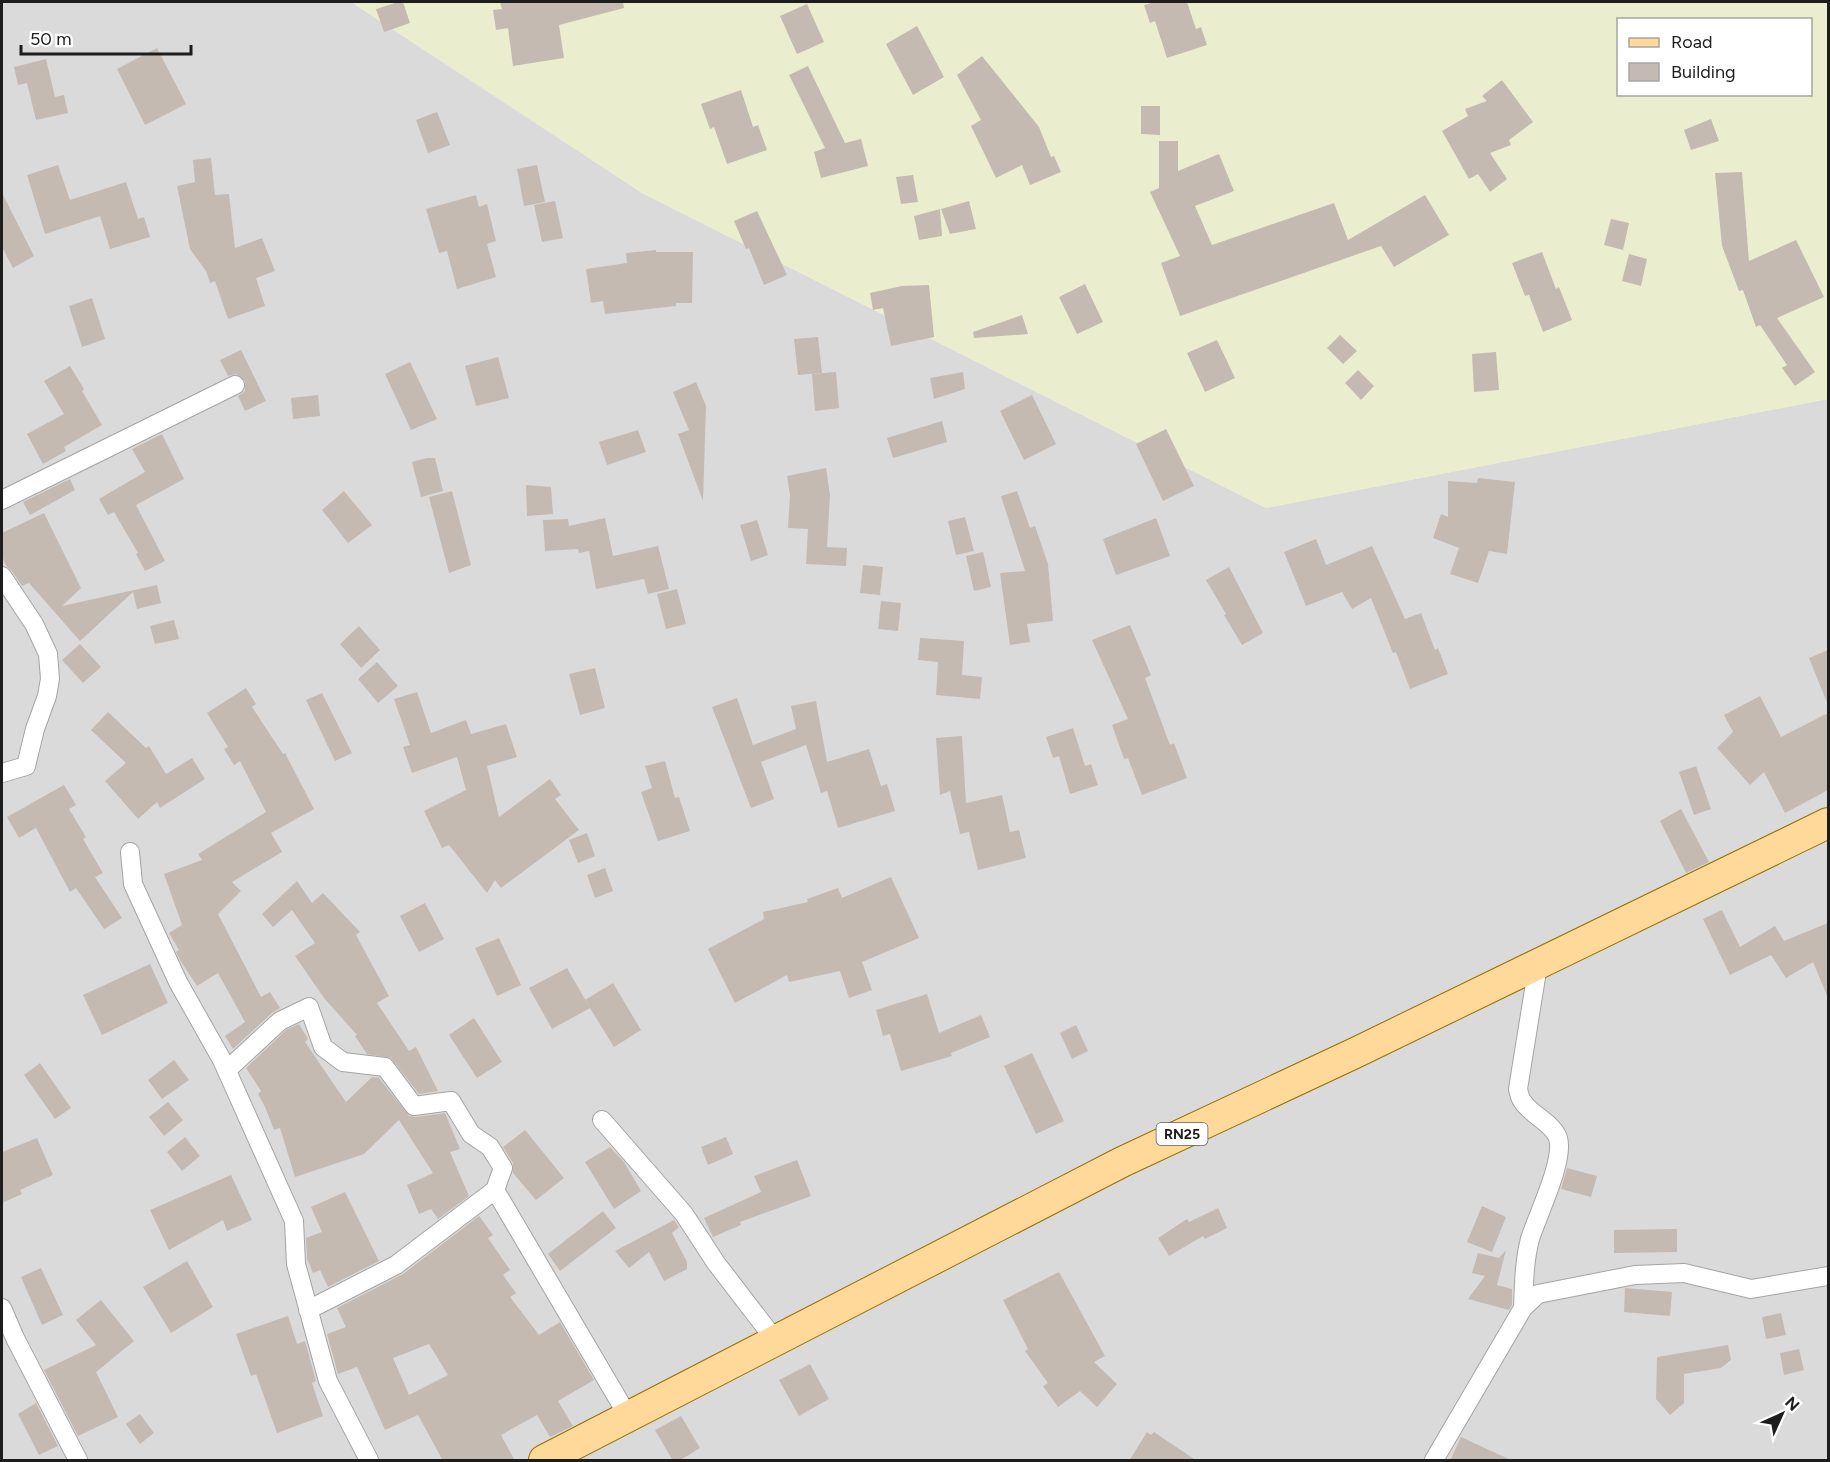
<svg xmlns="http://www.w3.org/2000/svg" width="1830" height="1462" font-family="Figtree,sans-serif">
	<rect width="100%" height="100%" fill="#efece3"/>
	<!-- residential -->
	<path fill="#dbdada" d="M2,2H351L642,193L1266,508L1828,399V1460H2Z"/>
	<!-- farmland -->
	<path fill="#eaeece" fill-rule="evenodd" d="M351,2H1828V399L1266,508L642,193ZM1618,20H1810V94H1618Z"/>
	<!-- building -->
	<path fill="#c4bab2" fill-rule="evenodd" d="M398,2H403L410,23L384,32L376,9Z
		M500,2H623L624,8L559,25L564,58L513,66L508,28L496,30L493,10L502,9Z
		M1155,2H1187L1196,29L1201,27L1207,45L1167,58L1155,21L1150,23L1144,5Z
		M807,4L824,42L797,54L780,16Z
		M917,26L944,77L913,95L886,44Z
		M157,48L186,104L145,125L117,69Z
		M982,56L1039,127L1051,157L1054,156L1061,172L1030,185L1022,165L996,178L971,126L981,120L957,75Z
		M46,59L55,97L64,95L68,113L36,120L27,83L18,85L14,67Z
		M808,66L845,143L861,139L868,166L821,178L814,152L825,148L789,75Z
		M1502,80L1533,122L1509,140L1511,145L1490,153L1507,179L1490,192L1478,174L1469,179L1442,131L1468,116L1465,109L1487,101L1482,96Z
		M741,90L753,127L758,125L767,150L727,164L714,127L710,129L701,104Z
		M1141,106H1160V135L1141,134Z
		M437,112L450,145L428,153L416,120Z
		M1711,119L1719,141L1691,150L1684,130Z
		M1159,141H1178V171L1219,154L1234,191L1195,206L1212,245L1334,203L1348,240L1425,195L1449,235L1394,267L1381,246L1180,316L1161,263L1180,256L1150,192L1159,188Z
		M211,158L215,195L229,194L235,248L262,238L275,271L256,278L265,306L228,319L215,281L210,283L206,271L190,249L177,186L195,182L193,160Z
		M58,165L70,200L126,182L138,219L144,217L150,237L110,249L100,216L45,234L27,175Z
		M537,165L545,202L524,206L517,169Z
		M1742,172L1749,261L1796,240L1824,297L1777,318L1815,372L1795,386L1782,368L1787,365L1760,325L1756,327L1743,290L1739,291L1722,246L1715,173Z
		M913,175L918,202L901,204L896,177Z
		M2,193L34,256L13,268L2,247Z
		M476,195L479,207L487,204L496,241L487,244L496,277L457,289L447,251L439,253L426,209Z
		M555,201L563,238L542,242L534,205Z
		M969,201L976,229L950,234L941,209Z
		M940,209L942,236L919,240L914,216Z
		M757,211L787,275L764,285L749,248L746,249L734,221Z
		M1611,219L1629,223L1623,250L1604,245Z
		M656,250V252H693L692,303H676V306L605,314L603,301L591,303L586,269L627,263L626,253Z
		M1542,252L1556,289L1559,287L1572,320L1543,332L1529,295L1525,296L1512,263Z
		M1629,254L1647,259L1641,286L1622,281Z
		M1085,284L1103,322L1077,334L1059,297Z
		M929,285L934,337L891,346L883,308L873,310L870,293L902,286Z
		M92,298L105,339L82,347L69,306Z
		M1022,315L1028,334L974,338L973,332Z
		M1340,335L1357,351L1343,364L1327,348Z
		M818,337L822,373L798,375L794,339Z
		M1217,340L1235,378L1205,392L1187,353Z
		M241,350L266,401L245,411L238,396L245,391V381L236,374L228,376L220,360Z
		M1496,352L1499,390L1474,392L1472,354Z
		M498,357L509,398L476,406L465,366Z
		M410,362L437,419L411,430L385,374Z
		M70,366L84,389L82,391L102,425L64,447L66,451L43,464L27,434L64,414L44,381Z
		M1358,370L1374,386L1361,400L1345,383Z
		M836,372L839,408L815,411L812,374Z
		M963,372L965,389L934,399L930,378Z
		M696,382L706,406L703,501L678,434L689,430L673,392Z
		M318,395L320,416L293,419L291,398Z
		M1032,395L1056,444L1024,460L1000,411Z
		M942,421L947,442L893,458L887,438Z
		M1166,429L1194,486L1163,501L1136,444Z
		M638,430L646,452L607,465L599,442Z
		M162,434L184,479L136,505L165,561L145,571L136,554L138,553L114,512L108,515L99,499L145,472L132,449Z
		M427,458H435L443,491L421,497L412,462Z
		M826,468L830,495L827,547L847,548L846,566L806,564L808,529L788,528L790,495L787,476Z
		M1478,478L1515,482L1507,554L1489,551L1478,583L1450,574L1459,548L1433,538L1441,514L1448,517V481L1477,483Z
		M70,479L75,490L30,515L23,502Z
		M526,485L551,487L553,514L527,516Z
		M344,491L372,525L348,543L322,510Z
		M452,491L471,565L449,573L429,497Z
		M1017,491L1030,528L1035,526L1048,564L1053,621L1027,624L1030,642L1010,645L1000,573L1025,571L1001,496Z
		M44,513L81,588L62,606L157,585L161,603L137,609L133,592L80,641L29,583L22,586L11,570L6,566L2,556V533Z
		M965,517L974,551L956,555L948,521Z
		M605,518L613,556L658,546L669,589L648,594L644,579L596,589L589,551L579,553L578,549L545,551L543,520L568,519L569,526Z
		M1156,518L1170,556L1116,575L1103,539Z
		M757,520L768,555L751,561L740,525Z
		M1316,539L1326,565L1372,546L1405,619L1421,613L1435,650L1438,648L1448,674L1410,689L1396,652L1393,653L1371,598L1352,609L1342,592L1306,606L1284,552Z
		M983,552L991,587L974,591L966,556Z
		M863,565L883,567L880,595L860,593Z
		M1229,567L1263,633L1242,645L1224,615L1226,614L1206,580Z
		M677,589L686,624L666,629L657,594Z
		M881,601L901,603L898,631L878,629Z
		M174,620L179,639L155,644L150,626Z
		M1130,625L1151,675L1145,678L1170,745L1174,743L1187,778L1142,795L1128,758L1124,759L1112,725L1128,719L1092,640Z
		M359,626L380,650L361,668L340,644Z
		M920,638L964,641L962,675L982,677L980,699L936,695L938,662L918,660Z
		M80,644L101,667L83,683L62,660Z
		M1828,650V705L1809,658Z
		M377,662L398,686L378,703L358,679Z
		M595,668L605,708L580,715L569,674Z
		M246,688L256,704L252,707L283,754L285,753L314,809L271,833L282,852L232,882L241,891L218,914L261,997L270,992L280,1008L272,1013L233,1049L225,1036L245,1022L218,973L197,986L180,960L176,952L179,950L169,933L182,925L164,874L202,860L198,854L266,812L240,761L234,765L224,749L228,747L207,713Z
		M417,692L431,733L466,720L471,734L506,724L517,757L487,766L499,817L550,779L561,795L555,799L579,830L501,888L495,880L487,893L449,845L442,848L424,811L466,790L457,757L412,773L403,747L410,745L394,699Z
		M322,693L352,753L335,761L306,700Z
		M1760,696L1781,737L1828,713V790L1785,813L1764,772L1750,785L1717,748L1733,732L1724,715Z
		M737,698L753,745L796,729L791,706L816,701L827,762L869,749L881,786L887,784L895,811L838,828L827,791L821,793L806,745L761,762L774,799L751,808L712,707Z
		M108,712L146,748L149,746L166,774L192,758L205,779L160,808L157,802L138,819L105,781L126,763L91,730Z
		M1073,728L1085,766L1091,764L1098,785L1070,794L1059,756L1053,758L1046,737Z
		M962,736L966,803L1002,795L1010,832L1019,830L1026,858L978,870L969,832L960,834L950,791L940,795L936,738Z
		M665,761L675,798L679,797L690,831L658,841L641,792L652,788L645,766Z
		M1696,766L1711,809L1694,815L1679,772Z
		M64,785L76,805L69,809L86,837L83,839L103,873L95,877L122,918L104,929L76,888L70,892L36,828L19,838L7,817Z
		M1681,809L1709,862L1686,873L1660,821Z
		M587,833L595,856L578,863L569,840Z
		M605,868L613,891L595,898L587,875Z
		M891,877L919,938L862,962L872,990L849,998L840,971L789,982L787,975L735,1003L708,949L764,919L763,912L808,902L807,899L838,888L842,898Z
		M297,881L312,903L323,893L360,932L356,935L389,996L377,1003L409,1051L416,1047L438,1091L419,1094L391,1058L367,1054L355,1036L357,1035L324,998L295,956L315,943L292,910L273,927L262,914Z
		M425,903L444,939L419,952L400,916Z
		M1722,910L1740,947L1775,926L1784,941L1828,923V998L1813,962L1786,978L1771,955L1730,975L1703,919Z
		M499,938L521,985L497,996L475,948Z
		M150,964L168,1003L102,1035L83,995Z
		M567,968L590,1008L552,1029L529,988Z
		M613,983L641,1030L614,1047L585,1000Z
		M927,994L939,1033L981,1015L990,1037L951,1053L952,1056L901,1071L890,1034L883,1036L876,1010Z
		M474,1018L502,1062L477,1078L449,1035Z
		M299,1024L308,1039L305,1042L346,1102L372,1077L379,1078L409,1116L416,1117L445,1113L460,1149L450,1152L469,1196L438,1219L431,1209L419,1214L407,1185L433,1173L399,1120L364,1154L295,1177L280,1128L274,1130L265,1107L258,1094L261,1091L246,1068L286,1030Z
		M1076,1025L1088,1051L1072,1059L1060,1033Z
		M1032,1053L1064,1121L1036,1134L1004,1066Z
		M174,1060L189,1080L162,1099L148,1080Z
		M40,1063L71,1108L55,1119L24,1075Z
		M168,1102L183,1120L164,1136L149,1117Z
		M525,1130L564,1178L536,1200L513,1173V1163L503,1147Z
		M185,1137L200,1156L182,1171L167,1152Z
		M726,1137L733,1154L708,1165L701,1147Z
		M37,1138L53,1175L20,1190L22,1194L2,1203V1152Z
		M610,1147L624,1162L641,1191L614,1209L585,1162Z
		M797,1160L811,1196L740,1222L741,1225L713,1237L704,1218L761,1192L754,1176Z
		M1567,1168L1597,1176L1591,1197L1561,1189Z
		M231,1175L252,1220L227,1231L223,1220L169,1250L150,1210Z
		M345,1192L379,1261L328,1287L320,1270L313,1273L307,1259L306,1238L322,1232L311,1207Z
		M1482,1206L1506,1217L1492,1252L1467,1242Z
		M1218,1208L1227,1228L1205,1239L1203,1236L1169,1256L1158,1238L1187,1219L1189,1222Z
		M603,1211L616,1228L560,1271L548,1254Z
		M479,1216L493,1235L488,1238L510,1270L503,1275L516,1293L510,1297L539,1335L560,1322L594,1380L558,1401L573,1426L550,1437L537,1415L501,1435L515,1461H443L418,1415L385,1430L357,1367L338,1374L327,1334L346,1327L337,1308L403,1274ZM429,1344L448,1375L409,1395L393,1358Z
		M674,1220L679,1227L672,1233L687,1262V1269L664,1281L649,1252L629,1268L615,1251Z
		M1677,1229V1252L1614,1253V1230Z
		M1506,1250L1497,1285L1512,1289V1305L1509,1310L1468,1299L1485,1276L1472,1273L1478,1253L1499,1258Z
		M187,1261L213,1307L171,1333L143,1287Z
		M41,1268L63,1315L42,1325L21,1277Z
		M1059,1272L1105,1356L1094,1362L1117,1384L1097,1407L1080,1391L1058,1407L1043,1386L1048,1383L1025,1351L1028,1349L1003,1300Z
		M1625,1288L1672,1292L1670,1316L1624,1312Z
		M101,1300L134,1341L96,1372L118,1417L78,1436L44,1370L96,1345L76,1320Z
		M1781,1313L1786,1335L1766,1339L1762,1317Z
		M288,1316L297,1344L305,1341L316,1381L312,1383L323,1416L277,1433L256,1374L251,1376L236,1334Z
		M1728,1345L1731,1360L1721,1368L1684,1374V1403L1670,1415L1656,1399L1657,1357Z
		M1799,1349L1804,1370L1784,1375L1780,1353Z
		M810,1364L829,1399L799,1416L779,1380Z
		M36,1403L58,1446L39,1455L18,1414Z
		M140,1414L154,1433L140,1444L126,1424Z
		M681,1416L700,1448L679,1461H673L655,1430Z
		M1147,1432L1151,1435L1154,1432L1197,1461H1129Z
		M1461,1437L1513,1461H1450Z"/>
	<g fill="none" stroke-linecap="round" stroke-linejoin="round">
		<defs>
			<path id="street" d="M2,500L235,385
				M2,576L34,624L48,654L50,679L47,696L35,729L26,766L2,773
				M130,852L133,884L178,982L222,1060L294,1221L296,1264L328,1381L369,1460
				M227,1070L280,1021L309,1007L323,1047L343,1062L385,1067L414,1106L451,1101L471,1134L490,1147L503,1168L495,1190L628,1416
				M602,1120L684,1214L716,1263L776,1341
				M2,1308L15,1338L78,1460
				M1523,1308C1524,1285 1524,1262 1530,1239C1537,1216 1565,1160 1558,1138C1553,1123 1531,1115 1523,1102C1520,1099 1519,1093 1518,1089L1538,965
				M308,1310L396,1265L495,1190
				M1434,1460L1523,1308L1538,1294L1635,1275L1684,1273L1751,1289L1828,1276"/>
			<path id="primary" d="M544,1460L1122,1162L1355,1053L1828,823"/>
		</defs>
		<!-- street casing -->
		<use href="#street" stroke="#a4a4a4" stroke-width="20"/>
		<!-- primary casing -->
		<use href="#primary" stroke="#976f00" stroke-width="32"/>
		<!-- street -->
		<use href="#street" stroke="#fff" stroke-width="18"/>
		<!-- primary -->
		<use href="#primary" stroke="#fed999" stroke-width="30"/>
	</g>
	<g text-anchor="middle" dominant-baseline="central" stroke-width="4.5" stroke-linejoin="round" paint-order="stroke">
		<!-- shield labels -->
		<rect fill="#fff" stroke="#616161" stroke-width="1.5" x="1156.5" y="1123" width="51" height="22" rx="4.5"/>
		<g font-size="14" font-weight="bold" fill="#1d1d1d">
			<text x="1182" y="1134">RN25</text>
		</g>
	</g>
	<!-- border -->
	<rect width="1830" height="1462" fill="none" stroke="#1d1d1d" stroke-width="6"/>
	<!-- legend -->
	<rect x="1617" y="18" width="195" height="78" fill="#ffffff" stroke="#a5a5a5" stroke-width="1.5"/>
	<rect x="1629" y="38" width="30" height="9" fill="#fed999" stroke="#a5a5a5" stroke-width="1.5"/>
	<text x="1671" y="48" font-size="18" fill="#1d1d1d">Road</text>
	<rect x="1629" y="63" width="30" height="18" fill="#c4bab2" stroke="#a5a5a5" stroke-width="1.5"/>
	<text x="1671" y="78" font-size="18" fill="#1d1d1d">Building</text>
	<!-- north arrow -->
	<g transform="translate(1782 1414) rotate(45)" stroke="#ffffff" stroke-width="4.5" paint-order="stroke">
	<path d="M0-4.5L10 22L0 15L-10 22Z" fill="#1d1d1d"/>
	<text y="-9" font-size="16" font-weight="bold" text-anchor="middle" fill="#1d1d1d">N</text>
	</g>
	<!-- scale -->
	<path d="M21 45v9h170v-9" fill="none" stroke="#1d1d1d" stroke-width="3"/>
	<text x="30" y="45" font-size="18" fill="#1d1d1d" stroke="#ffffff" stroke-width="4.5" paint-order="stroke">50 m</text>
</svg>
